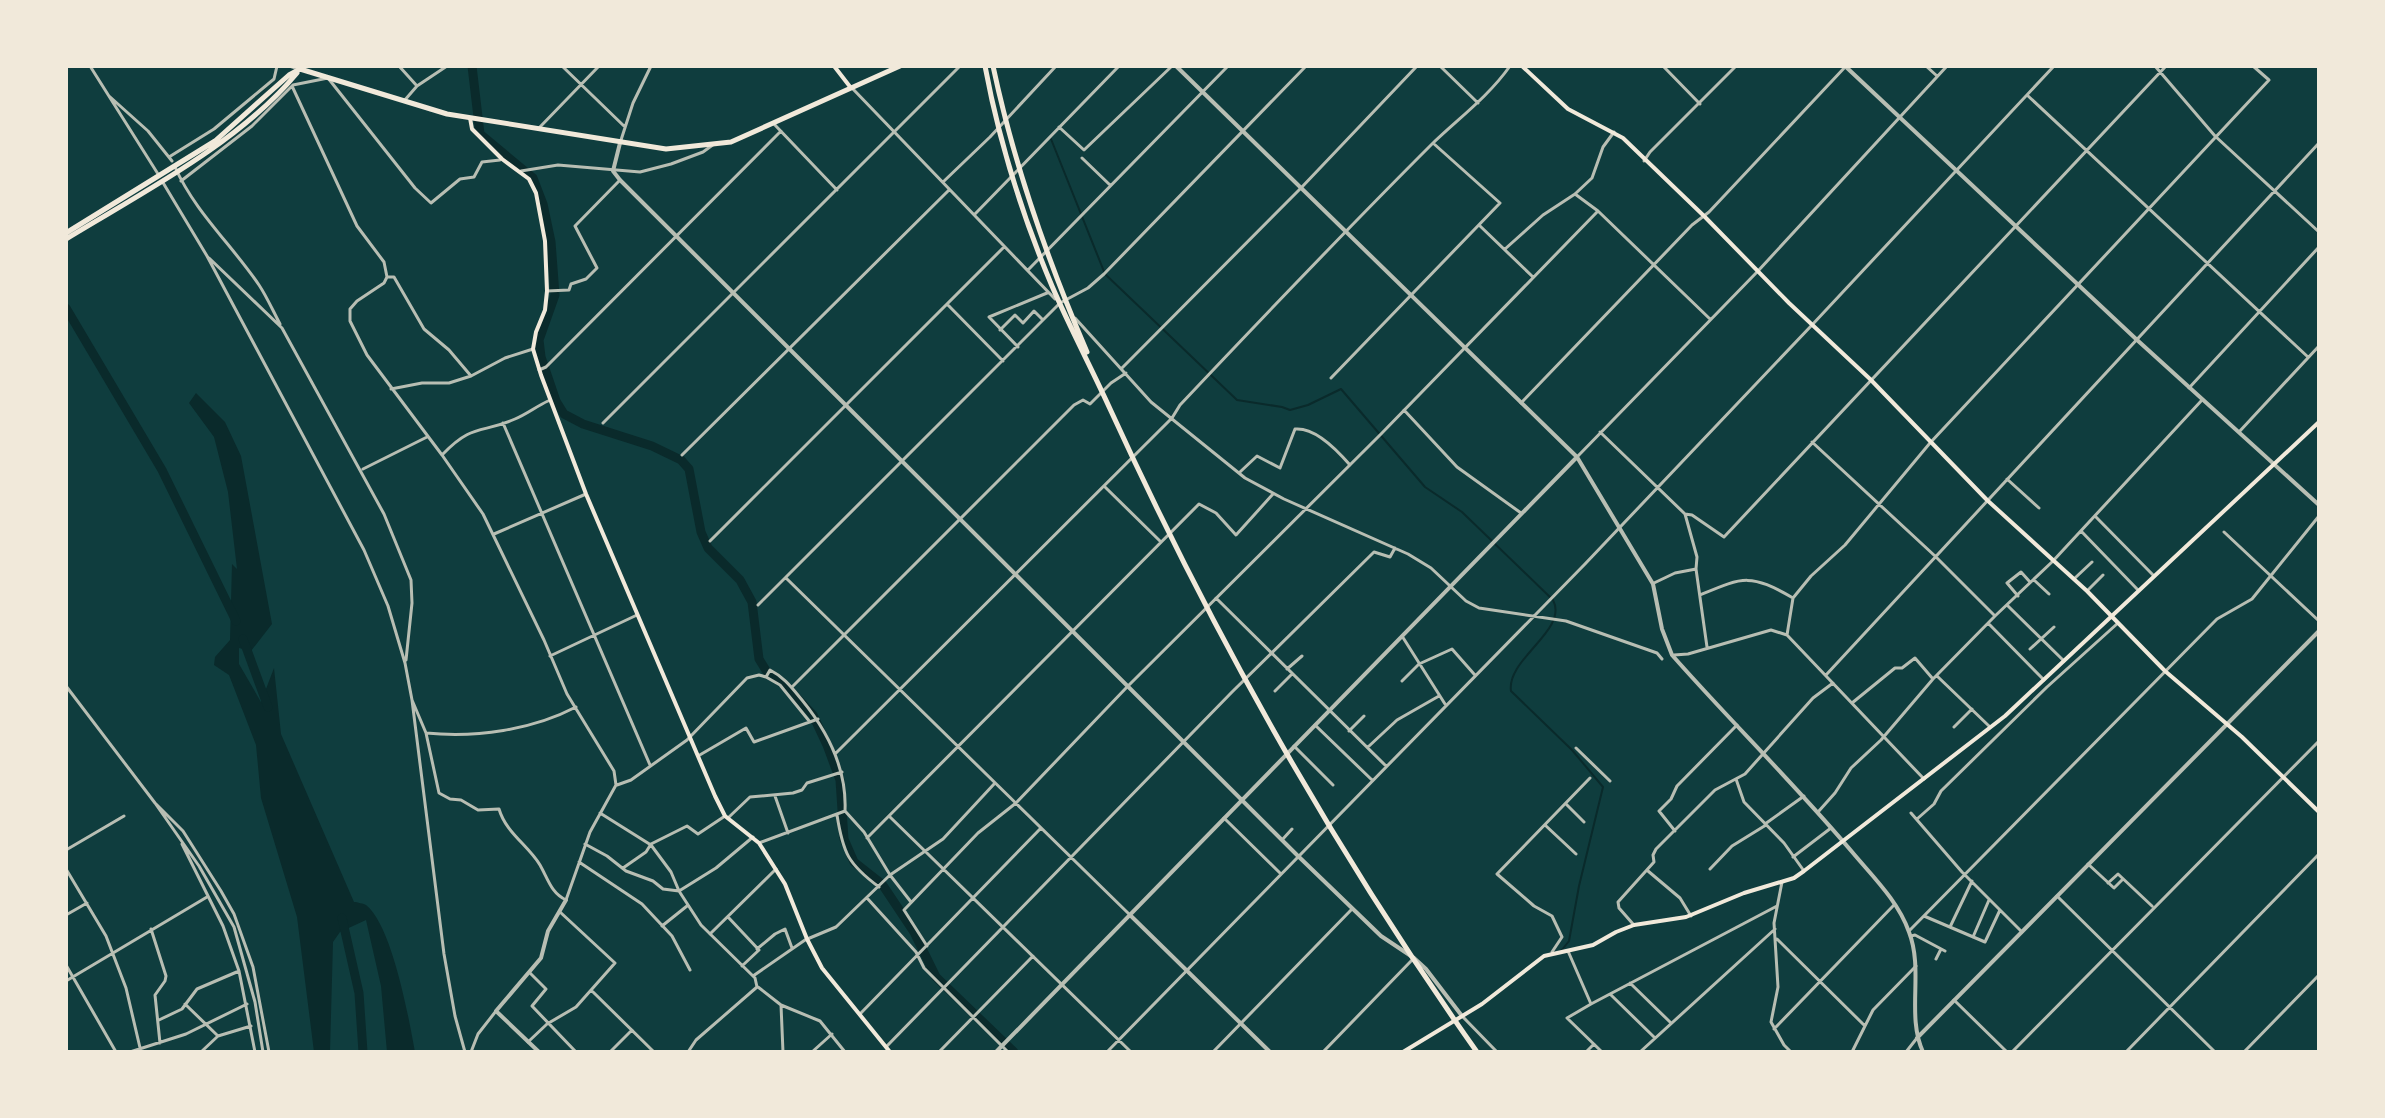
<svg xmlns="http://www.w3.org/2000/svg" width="2385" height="1118" font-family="'Fira Sans Condensed',sans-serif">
	<rect width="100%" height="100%" fill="#0f3d3e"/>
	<!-- water -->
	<path fill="#0a2a2b" d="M196,393L225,422L241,456L272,624L251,651L239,648V664L261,702L274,668L281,734L354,902C357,902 364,904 366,905C392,925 409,1019 415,1052H387L381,986L366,920L340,932L333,942L330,1052H314L297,917L261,798L256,745L229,675L214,665L215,657L230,640L232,564L237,569L228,492L214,437L189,403Z"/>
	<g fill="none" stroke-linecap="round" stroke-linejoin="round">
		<!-- stream -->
		<path stroke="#0a2a2b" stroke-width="2" d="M1051,139L1105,274L1237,400L1282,407L1290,410L1308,405L1341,389L1425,487L1462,512L1553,600C1569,630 1506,659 1511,691L1572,750L1603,787L1579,886L1569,941L1561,951"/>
		<!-- river -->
		<path stroke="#0a2a2b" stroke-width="9" d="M472,66L480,134L533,178L543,204L551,242L555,295L539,340L541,357L556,401L564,414L583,424L652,446L681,460L689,469L701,532L708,548L740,580L752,602L759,659L767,672L785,685L813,715L827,745L840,780L844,839L854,862L882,884L914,932L936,977L1014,1052
			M66,308L162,470L236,621
			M243,639L268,707
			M342,918L359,993L363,1052"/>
		<!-- minor -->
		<path stroke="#b8beb3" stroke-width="3" d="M90,66L158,174
			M399,66L417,86
			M562,66L625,127
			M1440,66L1478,103
			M1663,66L1700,104
			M1926,66L1937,76
			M2155,66L2215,136L2319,232
			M292,86L357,226L384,262L387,277L384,283L357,301L350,309V321L367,355L442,455L483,514L544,640L567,694L614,771L616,785L590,832L566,900C551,893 548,879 540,865C528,845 506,833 499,809L478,810L461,800L450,799L439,793L426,733L412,700
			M852,88L1055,299
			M2027,95L2308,357
			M109,96L148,131L172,161
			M404,101L417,86L447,66
			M774,124L837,190
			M1059,127L1084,150L1172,66
			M538,129L599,66
			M621,140L633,103L651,66
			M169,157L214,129L274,79L277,66
			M1082,158L1110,185
			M1644,161L1650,152L1736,66
			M175,167C195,212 232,245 259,285C267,297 273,311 280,324
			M521,171L558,165L640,172L671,164L703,152L714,144
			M162,181L207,256L364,550L388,606L405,663L412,700L444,954L455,1016L465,1052
			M181,181L252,126L293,85L328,78L415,188L431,203L460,179L474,177L482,162L500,160
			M943,182L990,137L1056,66
			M1575,194L1598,211L1710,319
			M975,214L1119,66
			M1479,225L1533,277
			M1505,249L1543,215L1575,194L1592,178L1603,147L1614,132
			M209,258L282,328L384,514L411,580L412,603L406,660
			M1028,270L1228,66
			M387,277H394L424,329L449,350L471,376
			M547,291L569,290L571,284L586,279L597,268L575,226L620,180
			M947,304L1003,361
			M1075,318L1151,402L1245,478L1284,499L1408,554L1431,568L1466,601L1479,608L1566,621L1657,653L1662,659
			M1000,330L1015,315L1023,323L1034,311L1043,320
			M1018,347L989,317L1047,293
			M1122,368L1301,188L1417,66
			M539,370L546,367L781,131
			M1331,378L1500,203L1433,143
			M2189,388L2319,247
			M391,389L422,383H449L471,376L505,358L533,349
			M1521,403L1692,225L1709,212L1846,66
			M1404,410L1457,467L1521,513
			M503,423L650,765
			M603,423L960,66
			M1600,432L1685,514L1692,515L1724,537L2166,66
			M2239,432L2319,346
			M1812,442L1935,556L1995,616L1933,679L1881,740L1851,768L1835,793L1818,812
			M443,454C473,423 481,434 515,419C527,414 537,406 548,401
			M682,455L949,190
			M1577,457L1758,271L1947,66
			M363,469L427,437
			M1240,472L1257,456L1280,468L1295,429C1315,427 1338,451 1350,465
			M2007,479L2039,508
			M1104,486L1161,542
			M1685,514L1697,557L1696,569L1707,647
			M2095,516L2154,576
			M2081,531L2138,590
			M2224,532L2319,621
			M494,534L586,494
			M710,541L1004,247
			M786,578L1129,914
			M2075,578L2092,562
			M2034,580L2049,594
			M1654,583L1675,573L1696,569
			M2087,591L2103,575
			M1700,595C1743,577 1750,573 1793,598
			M2018,596L2007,583L2021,572L2030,582
			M1216,598L1386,766
			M758,605L1060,303L1088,288L1104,274L1306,66
			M2008,606L2064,661
			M1995,616L2053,561L2202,400
			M1988,623L2044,680
			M1787,635L1793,598L1811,576L1845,545L1930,443L2269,80L2253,66
			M1402,636L1445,704
			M2030,649L2054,627
			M1674,655L1688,654L1771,630L1787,635L1924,779
			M550,656L637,615
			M1287,669L1302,656
			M1826,675L2319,143
			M1937,676L1989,726
			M766,677L780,685L810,722
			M1402,681L1419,664L1452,649L1474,674
			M66,686L155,803L183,831L221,891L234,914L253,967L269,1052
			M793,686L1074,405L1083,400L1090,404L1111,383L1126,373
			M1275,691L1292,674
			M1852,703L1895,668H1902L1915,658L1933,679
			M1315,725L1372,780
			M1954,727L1972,709
			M1349,731L1364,716
			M426,733C476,738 532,730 576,707
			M1294,746L1333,785
			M1368,747L1397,720L1439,696
			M1576,748L1610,781
			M835,754L1172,418L1180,405C1263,317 1347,229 1432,144C1459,118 1488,97 1510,66
			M698,756L746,728L754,742L818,719
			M1736,779L1744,802L1784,843L1804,871
			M617,785L631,780L687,740L747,678L759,675L766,677L770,670C784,677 792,688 802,700C828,732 847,769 845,811L864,832L890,875L836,927L805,940L753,976
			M775,796L788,833
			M155,803L199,866L234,927L255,1002L263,1052
			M1566,804L1584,822
			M600,813L651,845L671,872L679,891L701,925L755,978L757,987L696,1040L688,1052
			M1911,813L1962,872L2022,932
			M837,815C843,853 848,864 879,887
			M889,816L1131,1052
			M729,817L750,797L793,793L802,790L807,783L842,772
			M1224,818L1281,874
			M1917,819L1934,804L1941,791L2047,687L2118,623
			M1765,824L1804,796
			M1545,825L1576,854
			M1675,831L1659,811L1671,799L1677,786L1737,725
			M867,838L1199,504L1216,513L1236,535L1273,494
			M1282,840L1292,829
			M759,843L845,811
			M182,844L223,926L239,971
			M585,844L607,856L626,871L653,881L663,889L679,891L716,868L753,837
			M66,850L124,816
			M1793,857L1831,828
			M579,862L642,904L672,936L690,970
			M2088,864L2114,888L2123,879
			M623,868L646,852L651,844L687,826L698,834L725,816
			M66,869L106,936L126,988L141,1052
			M1710,869L1732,846L1766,825
			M1648,871L1680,898L1691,916
			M1782,882L1774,923L1778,987L1771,1022L1784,1045L1791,1052
			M2108,883L2118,874L2152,906
			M2057,896L2215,1052
			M867,898L916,952L924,968L1008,1052
			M911,902L890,875L943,839L995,783
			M66,915L87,903
			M1924,916L1985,942L2000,910
			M728,917L759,950L742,966
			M1633,924L1619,908L1618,902L1654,862L1653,855L1656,849L1715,790L1745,774L1813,698L1833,683
			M662,926L687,906
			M1950,927L1972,881
			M151,929L166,976L165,981L155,995L160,1043
			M1909,931L2217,619L2252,599L2319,516
			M710,934L776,869
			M1911,936L1915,935L1945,951
			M1973,937L1989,900
			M1777,939L1865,1026
			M927,946L904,910L978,833L1016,803L1127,687L1381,434L1598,211
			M757,949L775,934L785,929L792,948
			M1568,951L1591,1004L1777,906
			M1552,952L1562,937L1552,916L1534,906L1497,874L1590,778
			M1936,959L1941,949
			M66,965L116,1052
			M530,973L546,989L532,1006L576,1052
			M66,981L207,897
			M1630,983L1670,1022
			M758,987L781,1005L820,1021L845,1052
			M591,990L654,1052
			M1610,994L1655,1038
			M1954,1000L2007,1052
			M185,1004L218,1036
			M1591,1004L1567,1018L1602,1052
			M781,1005L783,1052
			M860,1014L1041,828
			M1462,1016L1497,1052
			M159,1020L182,1009L197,989L239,971L255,1052
			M1774,1029L1894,905
			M528,1042L547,1024L576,1007L615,963L560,912
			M886,1047L1232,692L1374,552L1390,557L1395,548
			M130,1052L186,1034L247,1004
			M201,1052L218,1036L251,1026
			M471,1052L478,1034L496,1011
			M610,1052L632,1030
			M812,1052L832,1034
			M939,1052L1033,956
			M1107,1052L1585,564L1812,325L2054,66
			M1213,1052L1352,909
			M1323,1052L1412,960
			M1586,1052L1594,1044
			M1640,1052L1775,929
			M1852,1052L1873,1010L1916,966
			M1906,1052L1917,1038
			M2012,1052L2319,741
			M2126,1052L2319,854
			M2244,1052L2319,975"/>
		<!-- tertiary -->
		<path stroke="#b8beb3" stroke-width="4" d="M291,66L300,69L303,66
			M1176,66L1577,457L1653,584L1662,629L1672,655C1731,722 1795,784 1853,853C1874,878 1898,901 1909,932C1924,971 1906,1015 1923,1052
			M1845,66L2136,339L2319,505
			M620,143L613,171L620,180L1298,856L1381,936L1414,958L1426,969L1462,1016
			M1130,915L1270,1052
			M1917,1038L2319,631
			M539,1052L496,1011L541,958L548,931L566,900
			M996,1052L1577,457"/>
		<!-- secondary -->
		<path stroke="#f1e9da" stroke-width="4" d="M834,66L851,88
			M1522,66L1568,109L1623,138L1704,216L1789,303L1870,379L1987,500L2087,591L2165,671L2242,737L2319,812
			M470,118L472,129L502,159L529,179L536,193L545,241L547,291L545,310L536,332L533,349L541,375L586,494L715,796L725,816L759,843L785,884L807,939L822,968L890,1052
			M1403,1052L1482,1004L1544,956L1593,945L1616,932L1634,925L1686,917L1744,893L1794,878L1804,871L2005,716L2319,422"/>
		<!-- trunk -->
		<path stroke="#f1e9da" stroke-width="5" d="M66,233L215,141L289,75L300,69L447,114L666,149L731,142L900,66
			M66,239C143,192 239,143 297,73"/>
		<!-- motorway -->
		<path stroke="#f1e9da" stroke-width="5" d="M985,66C999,141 1022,215 1052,286C1070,328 1092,369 1111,411C1214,636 1334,850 1477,1052
			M993,66C1014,165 1047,259 1087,352"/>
	</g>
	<!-- border -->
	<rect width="2385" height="1118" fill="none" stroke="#f1e9da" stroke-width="136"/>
</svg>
